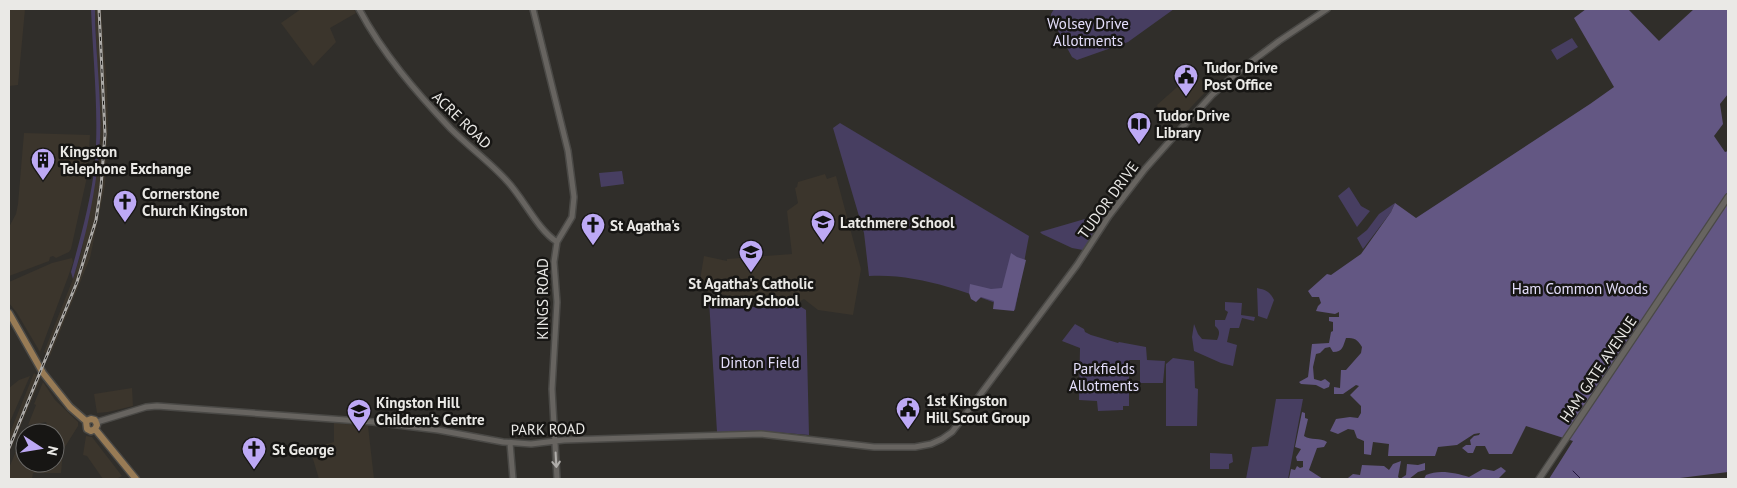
<svg xmlns="http://www.w3.org/2000/svg" width="1737" height="488" font-family="'PT Sans',sans-serif">
	<rect width="100%" height="100%" fill="#302e2a"/>
	<!-- built -->
	<path fill="#3b352c" d="M9,9H25L18,85L9,86Z
		M95,9H101L107,87L108,128L105,185L90,258L50,356L44,352L73,279L82,250L100,139Z
		M301,9H354L356,13L330,28L336,42L313,66L281,23Z
		M1194,72L1209,88L1179,120L1174,117L1161,118L1157,105Z
		M24,133L90,135L87,177L71,249L69,252L56,258L53,256L50,257L49,261L9,276V227L16,214L18,204Z
		M825,174L827,179L836,176L861,269L853,315L818,310L804,299L797,303L753,301L702,290L699,286L704,256L727,261V259L792,254L787,211L798,203L795,188L797,187L798,182Z
		M72,258L73,262L68,277L40,352L17,313L9,303V282L52,263Z
		M34,373L41,378L9,453V435Z
		M30,376L9,424V388L19,380Z
		M43,382L55,400L78,422V426L63,450L61,473H33L32,479H9V468L17,449H25V463H55V433H50L46,422L28,425L36,405L34,404Z
		M132,388L133,406L108,412L97,413L94,394Z
		M334,423L368,426L374,479H319L310,449L334,442Z
		M86,436L92,437L122,476L116,479H103L87,456L83,455Z"/>
	<!-- green -->
	<path fill="#473e61" d="M91,9H95C95,52 102,96 100,139C97,187 87,233 73,279L71,272C81,236 91,200 95,163C99,111 93,60 91,9Z
		M1054,9H1174L1128,42L1077,60L1072,57L1066,46L1067,42L1063,40L1051,18V14Z
		M1572,38L1578,47L1557,60L1551,50Z
		M840,123L1029,236L1015,310C968,293 919,273 869,276L864,233L833,128Z
		M622,171L624,184L601,187L599,173Z
		M1349,187L1361,206L1370,211L1357,227L1338,196Z
		M1395,203L1391,212L1363,249L1357,238L1367,230L1379,214Z
		M1102,214L1104,217L1083,250L1072,248L1042,234L1040,232Z
		M1257,288C1267,290 1270,292 1274,300L1267,319L1258,316Z
		M709,300L760,308L798,305L806,310L809,435L761,431L717,432Z
		M1225,302L1242,303L1241,315L1255,317L1254,321L1242,318L1239,328H1230L1227,342L1237,345L1233,366L1221,363L1194,351L1192,337L1194,324L1198,334L1202,339L1217,340C1220,333 1220,330 1215,326V320H1225L1228,312L1225,310Z
		M1075,324L1084,329L1085,332L1091,335L1118,343L1119,342L1146,347L1147,360L1165,361L1163,383H1140V360H1129V406H1123V410L1098,411L1097,401L1079,400L1080,348L1062,341Z
		M1173,358L1194,361L1195,388L1198,389L1197,426H1166V364Z
		M1276,399H1303L1288,479H1246L1252,447L1268,446Z
		M1210,453L1232,454L1233,462L1229,464V469H1210Z"/>
	<!-- forest -->
	<path fill="#635783" d="M1586,9H1628L1659,41L1694,9H1728V94L1720,104L1723,124L1714,136L1725,152L1728,151V472L1672,479H1549L1573,441L1526,426L1512,454H1489L1485,446H1476L1473,453H1468L1462,448L1466,445H1471L1470,440L1474,436L1479,435L1480,433L1474,434L1457,445L1438,447L1435,456H1388L1389,444L1373,442L1371,455L1364,454V441L1357,438L1354,430L1348,429L1338,434L1330,431L1336,419L1350,417L1358,418L1361,413V406L1350,395L1359,386L1356,385L1343,394H1334V387L1340,388L1341,370H1346L1361,353L1362,347C1357,339 1355,338 1346,338C1343,346 1343,352 1333,352L1330,347L1325,348L1320,353L1316,354L1313,367L1314,379L1321,381L1325,379L1330,383L1329,387L1324,389L1316,385L1301,384L1299,382L1308,377L1312,344L1329,343L1331,332L1333,331V322L1329,321V317H1339V312L1335,314L1316,311L1318,306L1321,303L1319,297H1312L1308,291L1327,274L1331,275L1361,254L1391,212L1395,203L1416,218L1590,104L1614,87L1574,18Z
		M1011,253L1017,257L1026,260L1014,311L993,309L994,301L981,297L976,302L971,299L969,293L970,284L991,289L1002,288Z
		M1302,412L1305,413V418L1308,419L1304,436C1311,441 1320,437 1327,442L1324,447L1317,448L1309,470L1323,479H1289L1291,469L1295,470L1297,466L1300,468L1303,467V461H1297L1296,457L1301,449L1295,447Z
		M1401,461L1398,477L1400,479L1406,475L1407,464L1418,465L1425,463V470L1418,472L1409,479L1348,478L1353,474L1360,475L1362,465L1384,466L1389,470L1393,464Z
		M1501,467L1506,471L1498,479H1424L1426,475C1439,469 1456,473 1469,477L1483,469L1494,471Z"/>
	<g fill="none" stroke-linecap="round" stroke-linejoin="round">
		<!-- stream -->
		<path stroke="#21153b" stroke-width="1" d="M1573,471L1581,479"/>
		<defs>
			<path id="tertiary" d="M359,9C383,54 416,92 451,129C469,147 490,162 507,181C524,199 537,229 557,242
				M533,9L568,151L574,197L572,217L557,242L554,262L557,302L552,389L557,479
				M97,422L146,407L157,406L373,422L438,430L503,442L531,444L564,440L761,434L874,447H915L931,444L942,439L952,432L962,419L1077,265L1109,216L1145,169L1177,133L1212,95L1239,71L1279,41L1327,9
				M510,443L513,479"/>
			<path id="secondary" d="M1539,479L1728,197"/>
			<path id="primary" d="M9,313L43,373L70,407L86,421
				M86,421L91,419L95,420L97,425L95,429
				M86,421L87,429L91,431L95,429
				M95,429L136,479"/>
		</defs>
		<!-- tertiary casing -->
		<use href="#tertiary" stroke="#4a4946" stroke-width="8"/>
		<!-- secondary casing -->
		<use href="#secondary" stroke="#4a4946" stroke-width="8"/>
		<!-- primary casing -->
		<use href="#primary" stroke="#4a4946" stroke-width="9"/>
		<!-- tertiary -->
		<use href="#tertiary" stroke="#676460" stroke-width="5"/>
		<!-- secondary -->
		<use href="#secondary" stroke="#676460" stroke-width="5.5"/>
		<!-- primary -->
		<use href="#primary" stroke="#987b55" stroke-width="6"/>
		<defs>
			<path id="rail" d="M9,448L77,282L96,220L101,187L105,134L99,9"/>
		</defs>
		<!-- rail casing -->
		<use href="#rail" stroke="#acaaa7" stroke-width="3"/>
		<!-- rail -->
		<use href="#rail" stroke="#171614" stroke-width="1" stroke-dasharray="4" stroke-linecap="butt"/>
	</g>
	<!-- one-way arrows -->
	<defs><path id="oneway-shaft" d="M-6 0H5M1.5-3L5.5 0L1.5 3" fill="none" stroke-width="1.6" stroke-linecap="round" stroke-linejoin="round" transform="scale(1.25)"/></defs>
	<use stroke="#afadaa" href="#oneway-shaft" transform="translate(556 460) rotate(87)"/>
	<!-- icons -->
	<defs>
		<symbol id="civic-pin" viewBox="-11 -11 22 30"><path d="M0 17L-7.5 6A9.5 9.5 0 1 1 7.5 6Z" fill="#bda9f5" stroke="#171614"/><path d="M-.6-6.5H3V-4.5H.6V-3L4-1V1h2V6H-6V1h2V-1L-.6-3ZM-1.2 2.5V6h2.4V2.5Z" fill="#111"/></symbol>
		<symbol id="library-pin" viewBox="-11 -11 22 30"><path d="M0 17L-7.5 6A9.5 9.5 0 1 1 7.5 6Z" fill="#bda9f5" stroke="#171614"/><path d="M-6-4Q-3-5.5-.7-3.5V5Q-3 3-6 4ZM6-4Q3-5.5 .7-3.5V5Q3 3 6 4Z" fill="#111"/></symbol>
		<symbol id="building-pin" viewBox="-11 -11 22 30"><path d="M0 17L-7.5 6A9.5 9.5 0 1 1 7.5 6Z" fill="#bda9f5" stroke="#171614"/><path d="M-4-6H4V6H1V3H-1V6H-4ZM-2.5-4.3h1.7v1.8h-1.7ZM.8-4.3h1.7v1.8H.8ZM-2.5-1h1.7V.8h-1.7ZM.8-1h1.7V.8H.8Z" fill="#111"/></symbol>
		<symbol id="church-pin" viewBox="-11 -11 22 30"><path d="M0 17L-7.5 6A9.5 9.5 0 1 1 7.5 6Z" fill="#bda9f5" stroke="#171614"/><path d="M-1.2-6h2.4v3.5h3.3v2.4h-3.3V6h-2.4V-.1h-3.3v-2.4h3.3Z" fill="#111"/></symbol>
		<symbol id="school-pin" viewBox="-11 -11 22 30"><path d="M0 17L-7.5 6A9.5 9.5 0 1 1 7.5 6Z" fill="#bda9f5" stroke="#171614"/><path d="M0-5L7-2L0 1L-7-2ZM-4 1L0 2.5L4 1V4Q0 6-4 4Z" fill="#111"/></symbol>
	</defs>
	<g fill-rule="evenodd">
		<use href="#civic-pin" x="1172" y="62" width="28" height="38"/>
		<use href="#library-pin" x="1125" y="110" width="28" height="38"/>
		<use href="#building-pin" x="29" y="146" width="28" height="38"/>
		<use href="#church-pin" x="111" y="188" width="28" height="38"/>
		<use href="#school-pin" x="809" y="208" width="28" height="38"/>
		<use href="#church-pin" x="579" y="211" width="28" height="38"/>
		<use href="#school-pin" x="737" y="238" width="28" height="38"/>
		<use href="#civic-pin" x="894" y="395" width="28" height="38"/>
		<use href="#school-pin" x="345" y="397" width="28" height="38"/>
		<use href="#church-pin" x="240" y="435" width="28" height="38"/>
	</g>
	<g text-anchor="middle" dominant-baseline="central" stroke-width="5" stroke-linejoin="round" paint-order="stroke">
		<!-- park labels -->
		<g font-size="15" fill="#e5dffc" stroke="#171614">
			<text x="1088" y="23">Wolsey Drive<tspan x="1088" dy="17">Allotments</tspan></text>
			<text x="1580" y="288">Ham Common Woods</text>
			<text x="760" y="362">Dinton Field</text>
			<text x="1104" y="368">Parkfields<tspan x="1104" dy="17">Allotments</tspan></text>
		</g>
		<!-- poi labels -->
		<g font-size="15" font-weight="bold" fill="#eae9e6" stroke="#171614" text-anchor="start">
			<text x="1204" y="67">Tudor Drive<tspan x="1204" dy="17">Post Office</tspan></text>
			<text x="1156" y="115">Tudor Drive<tspan x="1156" dy="17">Library</tspan></text>
			<text x="60" y="151">Kingston<tspan x="60" dy="17">Telephone Exchange</tspan></text>
			<text x="142" y="193">Cornerstone<tspan x="142" dy="17">Church Kingston</tspan></text>
			<text x="840" y="222">Latchmere School</text>
			<text x="610" y="225">St Agatha's</text>
			<text x="751" y="283" text-anchor="middle">St Agatha's Catholic<tspan x="751" dy="17">Primary School</tspan></text>
			<text x="926" y="400">1st Kingston<tspan x="926" dy="17">Hill Scout Group</tspan></text>
			<text x="376" y="402">Kingston Hill<tspan x="376" dy="17">Children's Centre</tspan></text>
			<text x="272" y="449">St George</text>
		</g>
		<!-- street labels -->
		<g font-size="15" fill="#eae9e6" stroke="#171614">
			<text transform="translate(462 120) rotate(44)">ACRE ROAD</text>
			<text transform="translate(1108 200) rotate(-54)">TUDOR DRIVE</text>
			<text transform="translate(542 299) rotate(-90)">KINGS ROAD</text>
			<text transform="translate(1598 369) rotate(-56)">HAM GATE AVENUE</text>
			<text transform="translate(548 429) rotate(-1)">PARK ROAD</text>
		</g>
	</g>
	<!-- border -->
	<rect width="1737" height="488" fill="none" stroke="#eae9e6" stroke-width="20"/>
	<!-- north arrow -->
	<g transform="translate(40 448) rotate(102)"><circle r="24" fill="#171614" stroke="#6b6a68"/>
	<path d="M0-4L9 19L0 12L-9 19Z" fill="#bda9f5"/>
	<text y="-8" font-size="14" font-weight="bold" text-anchor="middle" fill="#eae9e6">N</text>
	</g>
</svg>
